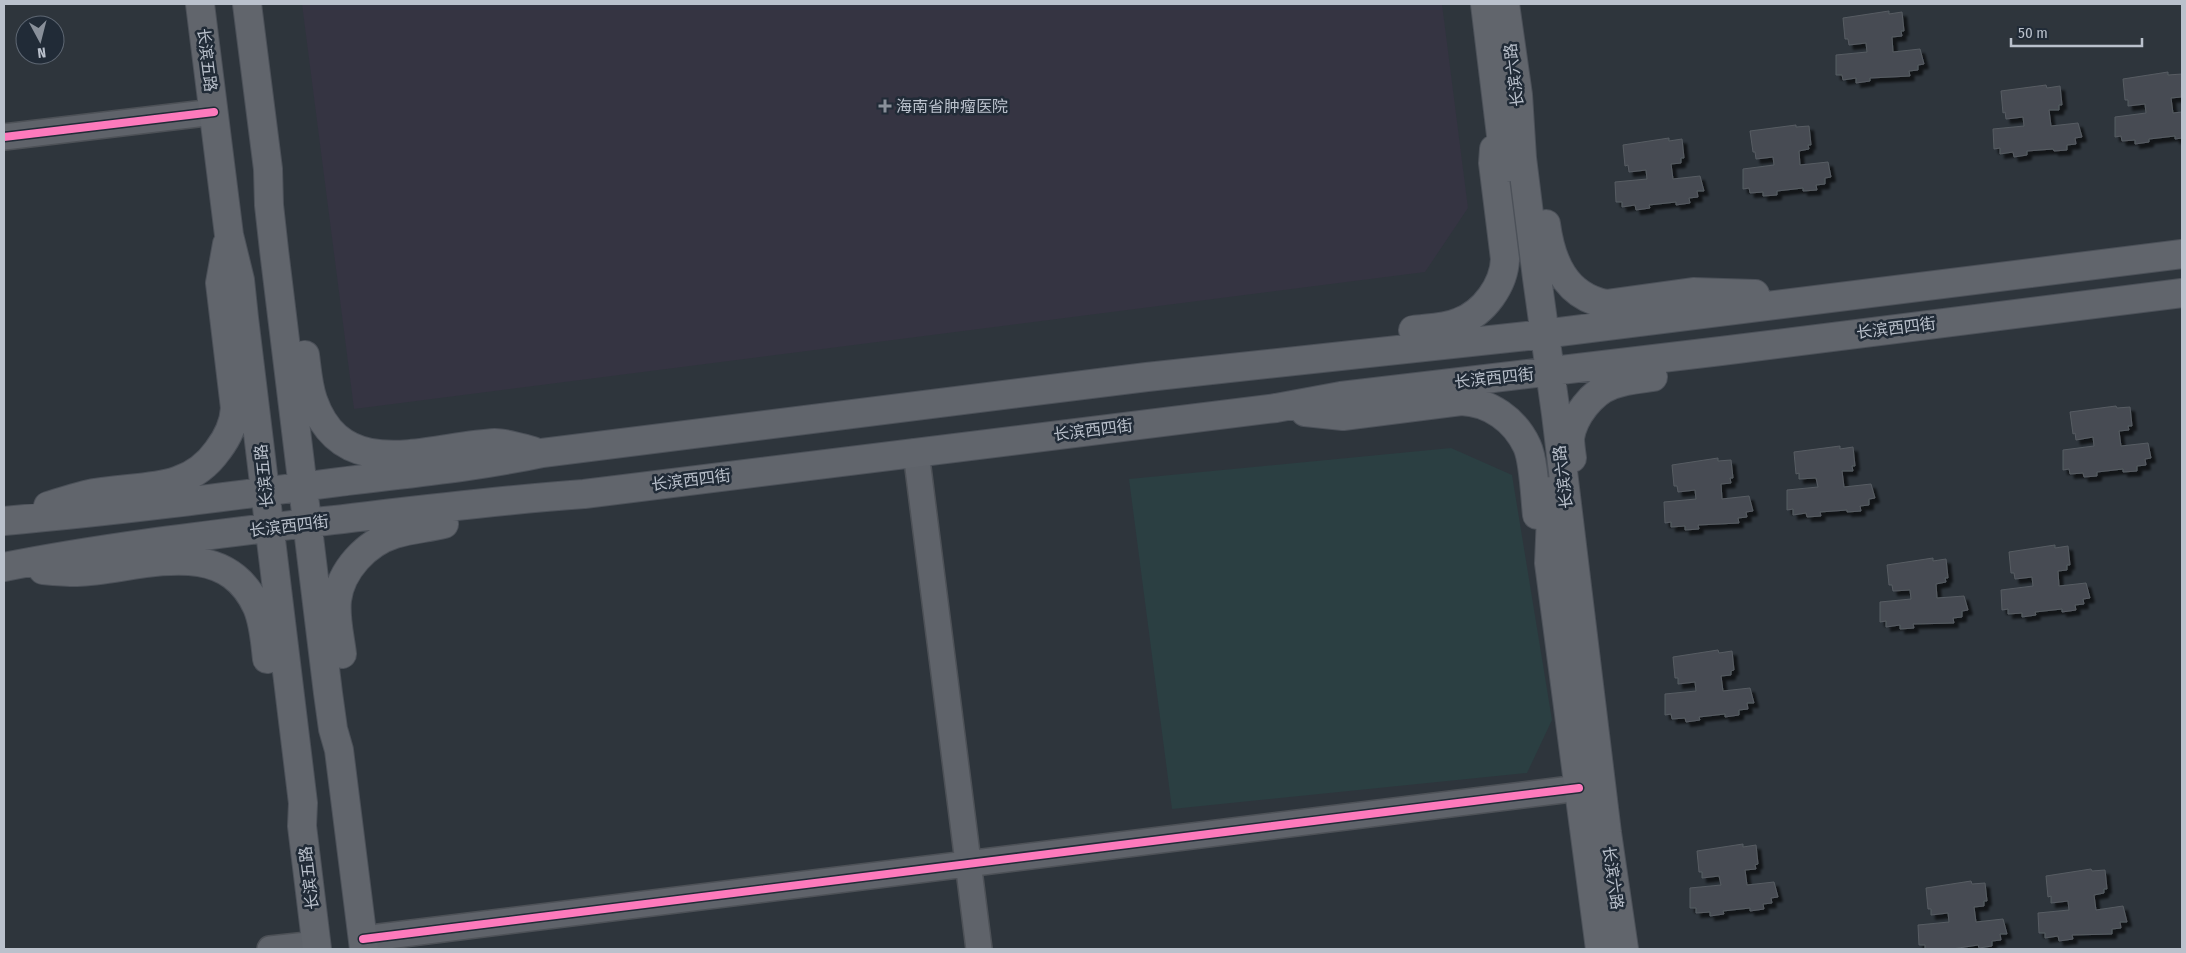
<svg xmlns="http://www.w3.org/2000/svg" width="2186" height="953" font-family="'Fira Sans Condensed','Noto Sans SC',sans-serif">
	<defs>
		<filter id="shadow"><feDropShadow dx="4.5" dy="4.5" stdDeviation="1" flood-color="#0009"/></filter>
	</defs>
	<rect width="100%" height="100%" fill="#2e353c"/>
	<!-- medical -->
	<path fill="#353442" d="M302,4H1442L1468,208L1425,272L354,409Z"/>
	<!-- green -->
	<path fill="#2b3f42" d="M1451,448L1512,475L1552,720L1527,773L1172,809L1129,479Z"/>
	<!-- building -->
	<path fill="#474c52" stroke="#575c63" filter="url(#shadow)" d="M1889,11V14L1902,12L1904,31H1901L1902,36L1892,37L1893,52L1920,49L1924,64L1918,65V70L1909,71L1910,76L1870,78V81L1856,83V78L1843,80L1842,75H1836V55L1867,52L1866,43L1849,45L1848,39H1845L1843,18Z
		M2168,72V75L2182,74L2181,97L2171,98L2173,113L2182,112V138L2175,139V136L2149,139V142L2135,144V140L2122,141L2121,136L2115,137V117L2146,113L2145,104L2128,106V100H2125L2123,79Z
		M2046,85L2047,88L2060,86L2062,105H2059V110H2049L2051,126L2078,123L2082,137L2075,138L2076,144L2067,145V150L2054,151L2053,149L2027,151V155L2014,157L2013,152L2000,154V148L1994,149L1993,129L2024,126L2023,117L2006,119L2005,112L2003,113L2001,91Z
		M1796,125V127L1809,126L1811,145H1808L1809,149L1799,151L1800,165L1828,162L1831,177L1825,178V184L1816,185L1817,190L1803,191V188L1777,191V195L1763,196V192L1750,193L1749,188L1743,189V169L1774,165L1773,157L1756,159L1755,152H1753L1750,131Z
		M1669,138V141L1682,139L1684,158H1681V163L1671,164L1673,179L1700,176L1704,191H1697L1698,197L1689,198L1690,203L1676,205V202L1649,205L1650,208L1636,210L1635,205L1622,207V202H1616L1615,182L1647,179L1646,170L1629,172L1628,165L1625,166L1623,145Z
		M2116,406L2117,408L2130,407L2132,426H2128L2129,430L2119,431L2121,446L2148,443L2151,458L2145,459L2146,465L2137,466V471L2123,472V469L2097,472V476L2084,477L2083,473L2070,474L2069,469L2063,470V450L2094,446L2093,437L2076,440L2075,433L2073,434L2070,412Z
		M1840,446V449L1853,447L1855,466H1852L1853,471H1842L1844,487L1871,484L1875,498L1869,499V505L1860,506L1861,511L1847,512V510L1820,512L1821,516L1807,517L1806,513L1793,515V509L1787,510V490L1818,487L1816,478L1799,479V473L1796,474L1794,452Z
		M1718,458V461L1731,460L1733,478H1730L1731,483L1721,484L1722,499L1749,496L1753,511L1746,512L1747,517L1738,518L1739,523L1698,525L1699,529L1685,530V526L1671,527V522L1665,523L1664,502L1696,499L1695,490L1678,492L1677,486H1674L1672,465Z
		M2055,545V548L2068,546L2070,565H2067V570L2058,571L2059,586L2086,583L2090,598L2083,599L2084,604L2075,605L2076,610L2062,612V609L2035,612L2036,615L2022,617V613L2008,614V609L2002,610L2001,590L2033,586L2032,577L2015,579L2014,573H2011L2009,552Z
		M1933,558V561L1946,559L1948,578H1945L1946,582L1936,584L1937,598L1964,596L1968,610L1962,611V617L1953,618L1954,623L1913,624L1914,628L1900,629V625L1886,627V621L1880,622V602L1911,599L1910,590L1893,591L1892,585H1889L1887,565Z
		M1718,650L1719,653L1732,651L1734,670L1731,671V675L1721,676L1723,691L1750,688L1754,703H1747L1748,709L1739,710V715L1725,717V714L1699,717L1700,720L1686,722L1685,718L1672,719L1671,714L1665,715V694L1696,691L1695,682L1678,684V678H1675L1673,657Z
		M1743,844V847L1756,845L1758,864L1755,865L1756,869L1745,870L1747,885L1774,882L1778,897L1771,898L1772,903L1763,904L1764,909L1750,911V908L1723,911L1724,914L1710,916V912L1696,913V908H1690V888L1721,885L1719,876L1702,878V872H1699L1697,851Z
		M2091,869L2092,871L2105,870L2107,889H2104V893L2094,895L2096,910L2123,906L2127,922H2120L2121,928L2112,929V934L2072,935L2073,939L2059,941L2058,936L2045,938V933H2039L2038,913L2069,910L2068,901L2051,903V896L2048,897L2046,876Z
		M1971,881L1972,884L1985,883L1987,901H1984V906L1974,907L1976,922L2003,919L2007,934H2000L2001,940L1992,941V946L1979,948L1978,945L1952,949H1925V945H1919L1918,925L1949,922L1948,913L1931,915V909H1928L1926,888Z"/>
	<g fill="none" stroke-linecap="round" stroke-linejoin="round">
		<defs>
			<path id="minor" d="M4,137L214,112
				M916,452L979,949
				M363,939L1579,788
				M270,949L317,944"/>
			<path id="major" d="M200,4L229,235L240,280L244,318L303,803L302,826L317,949
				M247,4L268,169L269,205L274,250L328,693L333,729L339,750L364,949
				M1485,4L1505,168
				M1505,4L1518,95L1522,158L1537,278L1556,414L1607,833L1624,949
				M1546,224C1551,261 1565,296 1606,304L1693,292L1755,294
				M1413,330C1428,328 1445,328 1459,322C1484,313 1504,285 1505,259L1493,163L1494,149
				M305,355C307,370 308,386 313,400C343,486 431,446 495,443C507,443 521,448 533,451
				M1305,412L1343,416L1461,401C1490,402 1515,420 1527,446C1534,461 1535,498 1537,515
				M1572,458C1571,451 1570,444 1570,438C1573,417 1592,392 1612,385C1625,380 1639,379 1653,377
				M1547,491L1551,516L1549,563L1600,949
				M48,506C61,502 73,498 85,495C134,483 185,497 218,450C228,437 234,424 235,408L220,283L227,244
				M4,521C118,511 232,496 347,481C412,473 477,467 542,453L1147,377L1527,336L2182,254
				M4,567C110,546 218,534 325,521C411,511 497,500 584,494L1276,408L1341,396L1721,351L2182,293
				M43,570C54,571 66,572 77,572C137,570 223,532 257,607C264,623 265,642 267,659
				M342,654C340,637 335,618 337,600C341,570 366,543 395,534C411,529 428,528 444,524"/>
		</defs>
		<!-- minor casing -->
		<use href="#minor" stroke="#4d5157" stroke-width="28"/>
		<!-- major casing -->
		<use href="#major" stroke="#4c5159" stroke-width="30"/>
		<!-- minor -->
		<use href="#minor" stroke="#5f636a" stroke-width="25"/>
		<!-- major -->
		<use href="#major" stroke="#61656c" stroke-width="28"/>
		<defs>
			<path id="cycleway" d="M4,137L214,112
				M363,939L1579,788"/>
		</defs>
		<!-- cycleway casing -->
		<use href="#cycleway" stroke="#212b37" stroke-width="11"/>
		<!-- cycleway -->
		<use href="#cycleway" stroke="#fd7abc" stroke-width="8"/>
	</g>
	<!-- markers -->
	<path fill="#89909a" stroke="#212b37" stroke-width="2" d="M882.5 98.5h5v5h5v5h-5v5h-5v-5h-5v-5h5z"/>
	<g text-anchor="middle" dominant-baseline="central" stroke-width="5" stroke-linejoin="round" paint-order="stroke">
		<!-- street labels -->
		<g font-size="16" fill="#bac1cc" stroke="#212b37">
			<text transform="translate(207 60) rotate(83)">长滨五路</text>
			<text transform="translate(1514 75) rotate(-97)">长滨六路</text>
			<text transform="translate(1896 328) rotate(-7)">长滨西四街</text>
			<text transform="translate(1494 378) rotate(-6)">长滨西四街</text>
			<text transform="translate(1093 430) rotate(-7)">长滨西四街</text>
			<text transform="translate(264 476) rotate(-96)">长滨五路</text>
			<text transform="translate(1563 477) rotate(-97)">长滨六路</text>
			<text transform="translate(691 480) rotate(-7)">长滨西四街</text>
			<text transform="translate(289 526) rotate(-7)">长滨西四街</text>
			<text transform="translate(309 878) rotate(-97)">长滨五路</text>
			<text transform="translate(1613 878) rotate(82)">长滨六路</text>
		</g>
		<!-- poi labels -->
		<g font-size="16" fill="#bac1cc" stroke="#212b37" text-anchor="start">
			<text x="896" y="106">海南省肿瘤医院</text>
		</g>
	</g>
	<!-- border -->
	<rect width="2186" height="953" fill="none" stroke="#bac1cc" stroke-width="10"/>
	<!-- north arrow -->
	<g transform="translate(40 40) rotate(173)"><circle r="24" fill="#212b37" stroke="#5e6773"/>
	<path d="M0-4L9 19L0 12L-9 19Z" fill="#89909a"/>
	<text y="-8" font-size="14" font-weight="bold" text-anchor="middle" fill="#bac1cc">N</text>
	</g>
	<!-- scale -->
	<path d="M2011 38v8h131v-8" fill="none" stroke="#bac1cc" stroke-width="2.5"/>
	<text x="2018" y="38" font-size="15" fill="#bac1cc" stroke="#212b37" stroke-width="4" paint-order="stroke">50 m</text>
</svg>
